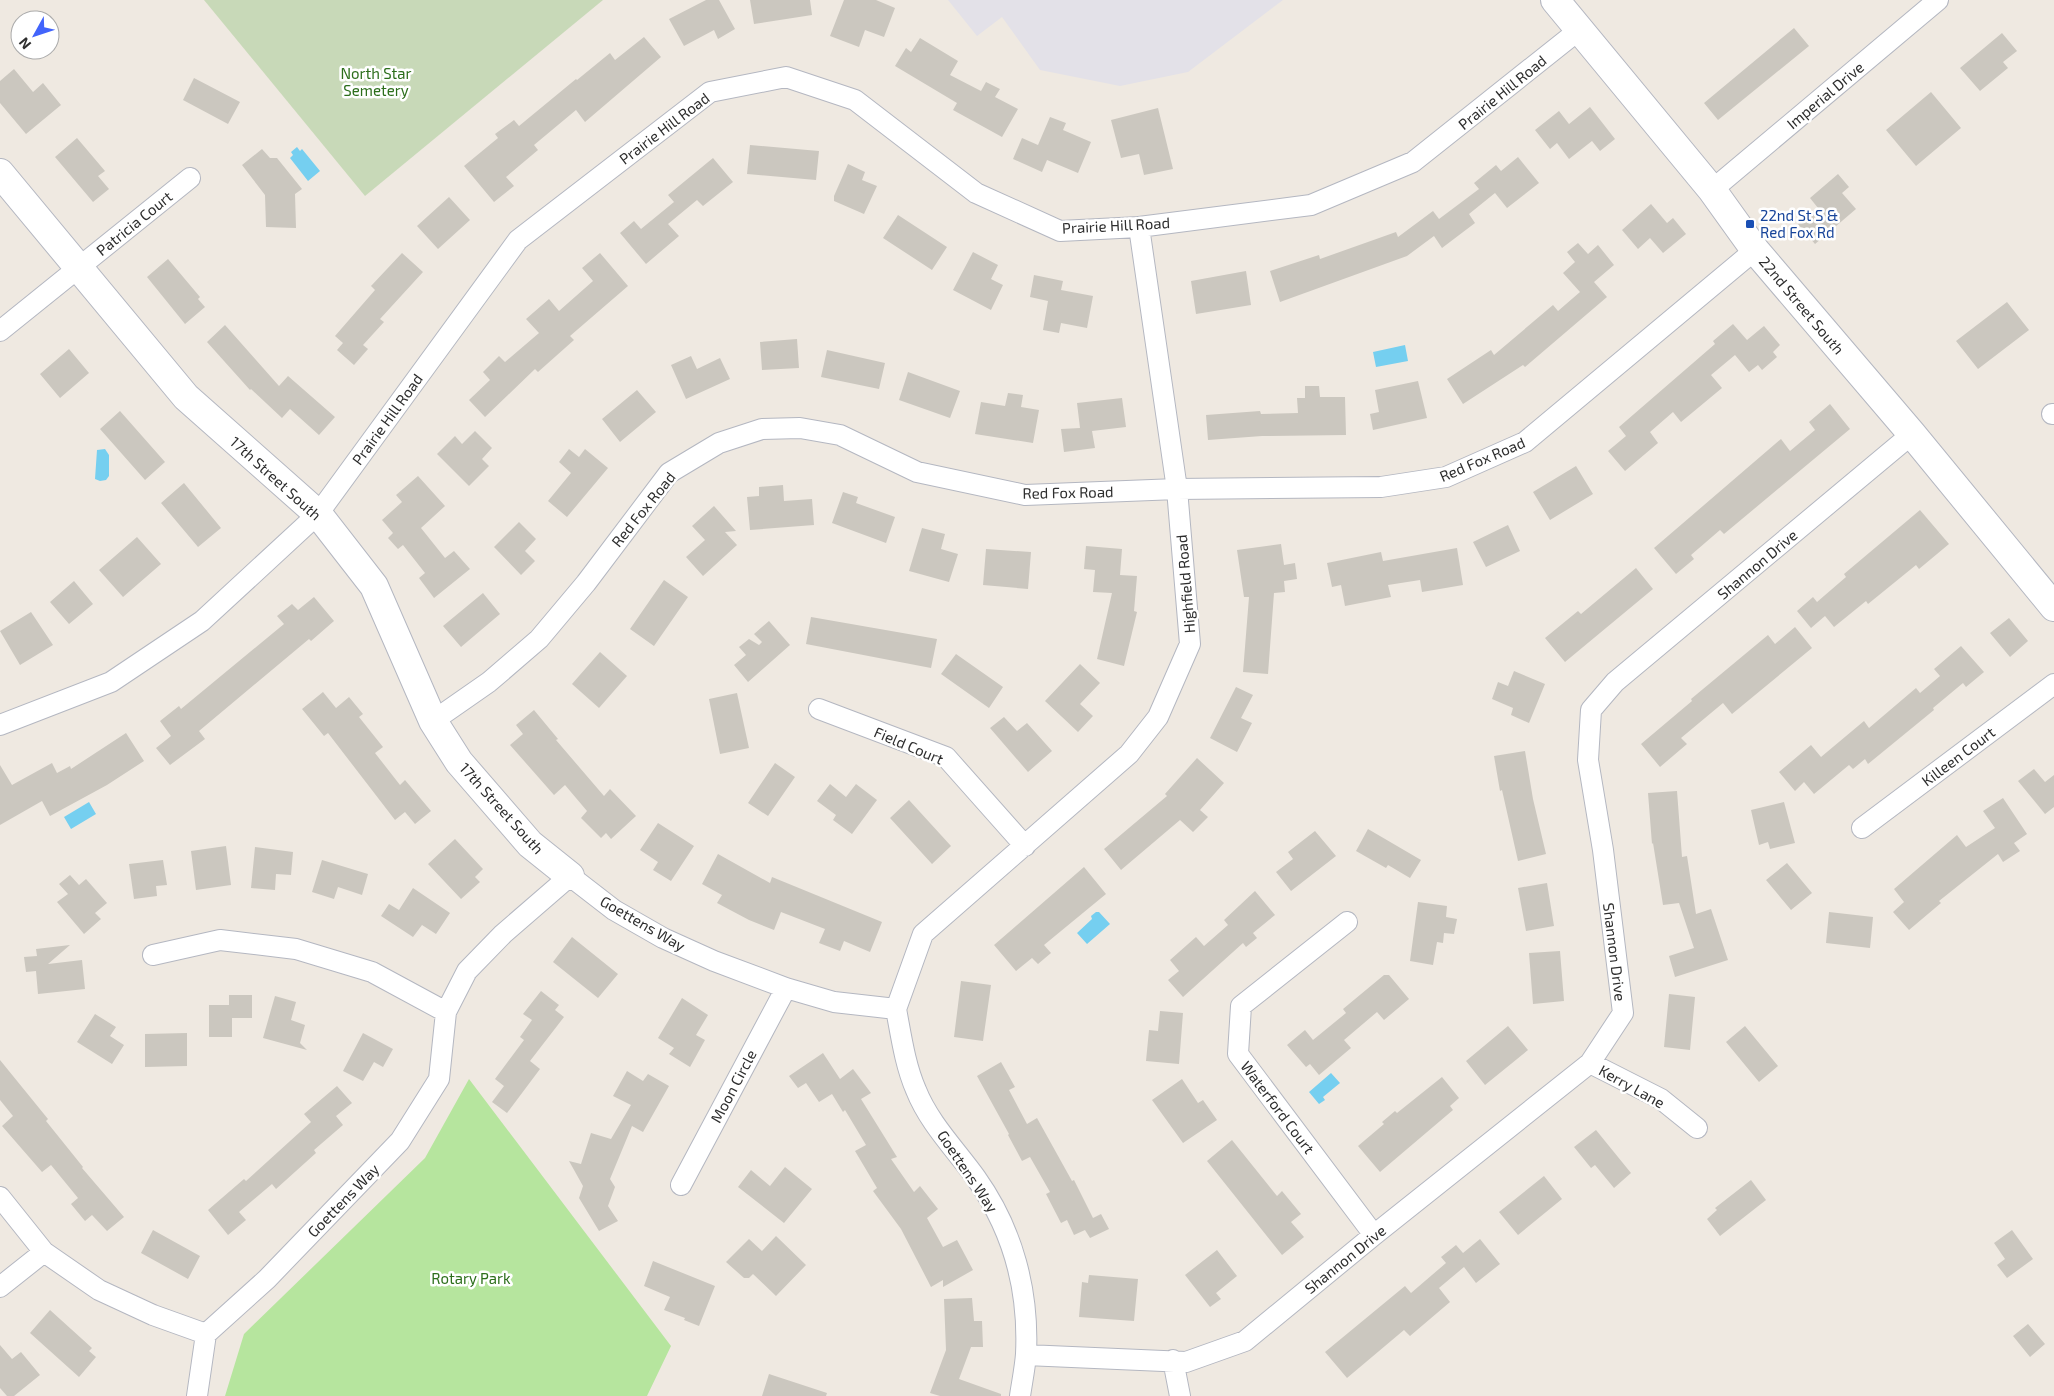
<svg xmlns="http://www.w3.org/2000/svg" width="2054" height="1396" font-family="'Exo 2',sans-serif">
	<rect width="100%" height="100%" fill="#efe9e1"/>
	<!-- industrial -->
	<path fill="#e3e1e8" d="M948,0H1283L1188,72L1120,86L1040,70L1002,17L977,36Z"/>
	<!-- green -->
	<path fill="#b6e59e" d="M469,1079L671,1346L647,1396H225L244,1334L425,1158Z"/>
	<!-- cemetery -->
	<path fill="#c8d9b8" d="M204,0H603L365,196Z"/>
	<!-- water -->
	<path fill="#75cff0" d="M297,147L300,151L302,149L320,171L308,181L290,158L293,155L291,152Z
		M1405,345L1408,361L1376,367L1373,352Z
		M105,449L109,455V476L106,480L100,481L95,479L97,450Z
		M89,802L96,814L71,829L64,817Z
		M1096,912H1099L1110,924L1087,944L1077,933L1092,919L1091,916Z
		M1331,1073L1340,1083L1323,1097L1325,1100L1319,1104L1309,1092Z"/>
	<!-- building -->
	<path fill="#cbc7bf" d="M706,0H719L735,29L718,39L714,30L684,46L669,19Z
		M750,0H810L812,15L754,24Z
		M844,0H876L895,8L884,37L865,30L859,47L830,36Z
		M1794,28L1809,46L1718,120L1704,103Z
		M2002,33L2017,51L2003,62L2008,68L1980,91L1960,68Z
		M644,37L661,57L585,122L576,110L534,145L538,150L506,177L514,186L494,202L464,166L498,138L495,134L514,120L519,126L576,79L577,80L610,53L615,60Z
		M920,38L958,61L950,75L981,91L986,82L1000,89L995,97L1018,109L1002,137L953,110L957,103L895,66L906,48L911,52Z
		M14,69L33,92L43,83L61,105L26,134L0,103V81Z
		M194,78L240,102L228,124L183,100Z
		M1931,92L1961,128L1916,166L1886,130Z
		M1590,107L1615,139L1600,151L1592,141L1569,159L1557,143L1550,149L1535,130L1559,111L1569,124Z
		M1158,108L1173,169L1144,175L1139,154L1121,158L1111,120Z
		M1050,117L1066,123L1063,130L1091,142L1078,173L1047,160L1042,172L1013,159L1022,138L1038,145Z
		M77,138L105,171L98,176L109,189L93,202L55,157Z
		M750,145L819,151L816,180L747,174Z
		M262,149L270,158H277L302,189L295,194L296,228L266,227L265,195L242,165Z
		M1518,157L1539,183L1507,208L1495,193L1469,214L1475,223L1442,248L1434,236L1407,256L1280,302L1270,271L1319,255L1320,259L1396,232L1398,237L1433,211L1439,219L1479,189L1474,183L1496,165L1501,171Z
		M713,158L733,182L703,206L697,200L668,224L679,236L646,264L620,233L634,221L641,229L674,202L668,195Z
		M848,164L865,172L862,180L877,186L864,214L834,201V196Z
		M1838,174L1849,187L1842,193L1856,209L1815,244L1798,224L1818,208L1810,198Z
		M449,197L470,220L438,249L417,226Z
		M1651,204L1667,223L1673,218L1686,234L1663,253L1650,238L1638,249L1622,230Z
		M898,215L947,247L932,270L883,238Z
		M1578,243L1588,254L1598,245L1614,265L1594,282L1607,297L1525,367L1523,365L1463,404L1447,379L1491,350L1494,355L1553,305L1558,311L1580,292L1563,273L1575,262L1567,252Z
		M973,252L998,265L991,279L1003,285L991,310L953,290Z
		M402,253L423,272L380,319L384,322L363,345L368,349L354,365L337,350L343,343L335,336L375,290L371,286Z
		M600,253L628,286L570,336L574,340L538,372L535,369L485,417L469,400L490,380L483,372L499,356L505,362L539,333L526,319L549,299L559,311L593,281L582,268Z
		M168,259L200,297L198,299L205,307L185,324L147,277Z
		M1246,271L1251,305L1196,314L1191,281Z
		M1034,275L1063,281L1061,290L1093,296L1087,328L1061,323L1059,333L1043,330L1048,301L1030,297Z
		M2007,302L2029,330L1978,369L1956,341Z
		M1733,324L1747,340L1764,326L1780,345L1773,352L1777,357L1762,370L1758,365L1749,372L1735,355L1711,375L1722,388L1681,422L1673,412L1650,432L1658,443L1625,471L1608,451L1626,436L1619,427L1715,344L1713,341Z
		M225,325L279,386L288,376L335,417L319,435L290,409L282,418L251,389L250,390L207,342Z
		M797,339L799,368L762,370L760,342Z
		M69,349L89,373L60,398L40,374Z
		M827,350L885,363L879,389L821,377Z
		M691,356L697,369L720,358L730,379L686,399L671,365Z
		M908,372L960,391L950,418L899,400Z
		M1418,381L1427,418L1373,430L1370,414L1379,412L1375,390Z
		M1305,386H1319L1320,397H1345L1346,435L1262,436L1208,440L1206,415L1260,411L1261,414L1298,413L1297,398H1305Z
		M637,390L656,412L620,442L602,419Z
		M1008,393L1023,395L1021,407L1039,410L1033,443L975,434L981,402L1005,406Z
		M1122,398L1126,427L1092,431L1095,448L1064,452L1061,429L1080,428L1077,403Z
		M1830,404L1850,429L1724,534L1720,530L1691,555L1694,559L1676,574L1654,548L1781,439L1790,451L1815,430L1809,422Z
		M120,411L165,462L145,480L100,429Z
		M475,431L492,448L482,459L489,466L469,486L437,454L455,436L462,444Z
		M569,449L579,457L585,449L608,468L567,517L548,501L571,473L559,462Z
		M1576,466L1593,494L1550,520L1533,492Z
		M418,476L445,506L421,528L445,558L454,551L470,569L434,598L419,578L425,573L403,545L398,549L388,538L393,533L382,520L402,502L396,495Z
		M184,483L221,528L198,547L161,503Z
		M783,485L784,501L812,499L814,525L750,530L747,497L759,496V487Z
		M843,492L858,497L856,503L895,517L886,543L832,523Z
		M714,506L736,531L725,532L737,545L703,576L686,557L705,540L692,526Z
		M1920,510L1949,544L1919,569L1916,565L1868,604L1866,601L1834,627L1825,616L1811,628L1797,611L1813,597L1817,602L1846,577L1844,574Z
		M519,522L536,539L525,551L535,561L521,575L494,547Z
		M1508,525L1520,551L1486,567L1473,542Z
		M922,528L945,534L941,549L958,554L949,582L909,571Z
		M137,537L161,564L123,597L99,570Z
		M1281,544L1284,565L1295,563L1297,579L1284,581L1285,592L1274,593L1268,674L1243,672L1249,597H1244L1237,550Z
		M1086,546L1122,549L1120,575L1137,576L1134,611L1137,612L1124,666L1097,659L1112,593L1093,592L1095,570L1084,569Z
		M1457,548L1463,585L1422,592L1420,580L1388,585L1391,597L1345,606L1341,585L1332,587L1327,563L1381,552L1383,561Z
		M986,549L1031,552L1028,589L983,585Z
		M1636,568L1653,589L1565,662L1545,638L1578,611L1581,614Z
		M664,580L688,597L654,646L630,629Z
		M74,581L93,604L69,624L50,602Z
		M483,593L500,614L461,647L443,626Z
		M314,597L334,621L311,641L309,639L199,731L205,739L170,765L156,748L171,736L160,721L179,706L181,709L284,624L277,616L292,604L298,610Z
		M31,612L53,645L20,665L0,631Z
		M811,617L937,639L931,668L806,644Z
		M2009,618L2028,641L2010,657L1990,633Z
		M769,621L790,645L748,682L734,665L746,655L739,647L749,639L759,645L762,642L754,634Z
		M1795,627L1812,648L1732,714L1723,703L1681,738L1687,744L1660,767L1641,744L1692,701L1691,699L1768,635L1775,644Z
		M1961,646L1984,672L1966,687L1963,683L1933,708L1934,710L1868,764L1865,759L1853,769L1849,765L1814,794L1804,782L1795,791L1779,772L1811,745L1821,757L1864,721L1869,728L1916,688L1920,693L1940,676L1934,669Z
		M600,652L627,676L599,708L572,684Z
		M956,654L1003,687L989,708L941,674Z
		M1080,664L1100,683L1080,704L1093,716L1078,732L1045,701Z
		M1514,671L1545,684L1529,723L1511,715L1513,708L1492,699L1498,682L1508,686Z
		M1236,687L1253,695L1241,718L1252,723L1237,752L1210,738Z
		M323,692L336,708L349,697L363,714L359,717L383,747L375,753L400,785L405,780L431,811L415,824L405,812L395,820L328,733L324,736L302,709Z
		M737,693L749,748L720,754L709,699Z
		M534,710L558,739L556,740L604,796L610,789L636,816L611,839L606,833L601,838L581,818L587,811L565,785L554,795L510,745L523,734L516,725Z
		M1004,717L1017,731L1027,723L1052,751L1028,772L990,728Z
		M126,733L144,761L107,785L50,816L42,801L0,825V765L12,785L52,763L57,773L70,766L71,769Z
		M1525,751L1533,799L1546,854L1518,861L1502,790L1500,791L1494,756Z
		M1197,758L1224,783L1200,810L1208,817L1193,832L1180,820L1121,870L1104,849L1167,796L1165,794Z
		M775,763L795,777L768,816L748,803Z
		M2034,769L2045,782L2054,775V807L2045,814L2018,781Z
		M830,784L846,797L856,784L877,800L852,834L833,820L836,815L817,801Z
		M1677,791L1682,857L1687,856L1696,914L1711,909L1728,960L1675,977L1669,956L1694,948L1679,903L1663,905L1653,843L1652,844L1648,793Z
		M2003,798L2027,834L2014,843L2020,851L2003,862L1998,854L1939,901L1941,903L1909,930L1893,912L1904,902L1894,889L1957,835L1966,847L1995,828L1983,811Z
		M909,800L951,846L932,864L890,818Z
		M1784,802L1795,843L1770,849L1768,842L1759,845L1751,810Z
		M658,823L694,846L671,881L653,870L658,862L640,850Z
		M1368,829L1421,860L1410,878L1388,865L1386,868L1356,851Z
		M1315,831L1336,856L1291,891L1276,872L1293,859L1288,852Z
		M455,839L483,869L475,877L480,882L461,899L428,864Z
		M226,846L231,885L196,890L191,851Z
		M255,847L293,852L291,875L276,874L275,890L251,888Z
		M718,854L770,883L772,877L882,922L870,952L844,941L840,951L819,943L825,929L781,912L774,930L749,920L717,903L722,895L702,884Z
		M163,860L167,885L156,886L157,896L134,899L129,864Z
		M322,860L368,874L362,895L338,887L334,899L312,892Z
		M1787,863L1812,893L1791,910L1766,880Z
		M1084,867L1106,894L1044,945L1051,953L1038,964L1032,958L1016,971L994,945Z
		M70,875L79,885L86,879L107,903L95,913L101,919L84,934L57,902L68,894L59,884Z
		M1547,883L1554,926L1526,931L1518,888Z
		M413,888L450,913L436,934L422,925L413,937L381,916L389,904L399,910Z
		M1255,891L1275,915L1253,933L1257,938L1246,947L1243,943L1183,997L1168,980L1179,971L1170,960L1196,937L1204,946L1228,925L1224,920Z
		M1418,902L1447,906L1446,917L1457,919L1454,934L1444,933L1443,943L1437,942L1433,965L1410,961Z
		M1829,912L1873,917L1870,948L1826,943Z
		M572,937L618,974L598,998L553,962Z
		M70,945L48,964L82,960L85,989L38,994L36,971L26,972L24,957L37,956L36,949Z
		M1560,951L1564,1001L1533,1004L1529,953Z
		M1384,975H1389L1409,999L1384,1020L1377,1012L1344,1040L1351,1048L1319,1075L1310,1064L1306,1067L1287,1045L1305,1030L1313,1040L1346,1013L1343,1009Z
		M961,981L991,985L983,1041L954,1037Z
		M541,991L559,1005L555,1010L564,1017L530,1061L540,1069L507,1113L492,1102L504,1086L495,1079L524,1040L520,1037L532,1020L523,1014Z
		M1669,994L1695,997L1690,1050L1664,1047Z
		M229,995H252V1018H232V1037H209V1005H229Z
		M275,996L296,1002L291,1020L305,1025L300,1043L307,1050L263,1038Z
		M682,998L708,1015L696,1035L705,1040L690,1067L669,1054L674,1048L658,1038Z
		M1160,1011L1183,1013L1179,1064L1146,1061L1149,1030L1158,1031Z
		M95,1014L116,1027L110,1036L124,1045L112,1064L77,1042Z
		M1508,1026L1528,1050L1485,1085L1466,1061Z
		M1745,1026L1778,1066L1759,1082L1726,1042Z
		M187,1033V1066L145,1067V1034Z
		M363,1033L393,1049L383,1067L374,1062L363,1081L343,1071Z
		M823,1053L840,1079L853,1069L871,1093L861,1099L897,1157L891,1159L914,1192L920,1186L938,1209L927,1218L943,1247L957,1240L973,1270L943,1287V1280L931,1287L901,1229L873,1191L877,1188L855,1151L866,1145L845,1110L843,1112L832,1094L819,1102L806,1083L798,1088L789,1076Z
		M0,1060L48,1119L46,1121L83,1167L82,1168L124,1217L107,1231L92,1215L85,1221L71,1204L78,1198L51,1165L42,1172L2,1126L13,1116L0,1100Z
		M1001,1062L1015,1087L1009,1090L1027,1124L1037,1118L1072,1181L1074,1180L1093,1218L1101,1214L1109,1229L1090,1238L1085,1230L1074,1235L1067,1220L1061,1223L1046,1194L1050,1192L1030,1157L1022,1161L1008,1135L1009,1134L977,1076Z
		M627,1071L643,1081L648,1074L669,1086L643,1132L632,1126L610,1179L615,1187L608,1206L618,1221L599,1231L579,1198L583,1186L569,1161L581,1164L591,1133L611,1139L631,1105L613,1096Z
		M1442,1077L1459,1098L1450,1106L1453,1110L1380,1172L1358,1146L1384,1124L1382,1122L1395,1111L1397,1113Z
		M1182,1079L1198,1103L1203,1100L1217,1120L1183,1143L1152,1100Z
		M337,1086L352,1103L336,1116L343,1125L314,1150L316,1153L276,1189L272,1184L239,1212L246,1220L228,1235L208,1210L244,1179L246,1181L311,1122L304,1114Z
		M1596,1130L1631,1173L1614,1188L1595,1165L1591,1168L1574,1147Z
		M1232,1140L1277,1196L1282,1191L1301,1214L1291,1222L1304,1237L1282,1255L1207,1161Z
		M785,1167L812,1189L784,1223L738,1187L751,1170L770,1186Z
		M1544,1176L1562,1199L1518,1235L1499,1212Z
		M1751,1180L1766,1200L1720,1236L1707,1219L1717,1210L1715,1208Z
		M153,1230L200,1256L188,1279L141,1253Z
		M2012,1230L2033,1259L2007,1278L1997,1265L2005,1259L1994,1243Z
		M776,1236L806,1265L776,1296L753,1274L749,1278H744L726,1262L749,1239L762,1251Z
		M1480,1239L1500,1264L1476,1283L1464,1267L1439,1288L1450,1302L1410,1336L1404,1330L1347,1378L1325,1352L1405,1286L1411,1293L1446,1263L1441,1257L1456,1245L1463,1253Z
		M1217,1250L1237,1276L1216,1293L1221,1299L1210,1307L1185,1275Z
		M653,1261L715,1286L699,1326L684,1320L685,1318L664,1310L670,1297L644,1286Z
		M1089,1275L1138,1279L1134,1321L1079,1317L1082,1282L1088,1283Z
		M972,1298L974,1321H982L983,1347H971L959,1379L1001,1394V1396H940L930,1393L946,1350L944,1299Z
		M50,1310L92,1348L89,1351L96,1357L79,1377L30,1333Z
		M2028,1324L2045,1344L2030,1357L2013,1336Z
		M0,1345L12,1359L21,1352L40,1375L14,1396H7L0,1388Z
		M769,1374L827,1393L826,1396H762Z"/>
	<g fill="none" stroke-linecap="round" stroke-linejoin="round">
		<defs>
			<path id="street" d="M1712,190L1938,0
				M0,331L190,178
				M2052,414H2054
				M819,709L946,757L1025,846
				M433,721L489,682L539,639L586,583L669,473L719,443L762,429L800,428L840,435L917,472L1025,495L1177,489L1381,487L1446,477L1525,442L1755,250
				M0,725L111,682L202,621L318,514L518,240L710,92L786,77L855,100L976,193L1060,231L1139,227L1311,205L1413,162L1579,30
				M1862,828L2054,684
				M1347,922L1241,1006L1238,1054L1374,1235
				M153,955L220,940L296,949L372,972L446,1012
				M896,1009L923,934L1129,754L1158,717L1190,644L1177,489L1139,227
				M896,1009C901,1035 905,1065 916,1090C929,1123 956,1150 976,1178C1013,1230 1029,1291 1026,1354C1025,1368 1022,1382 1020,1396
				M1590,1063L1661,1099L1697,1128
				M681,1185L786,988
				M0,1197L44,1252L99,1290L153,1315L206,1334
				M0,1287L44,1252
				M1026,1355L1186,1362L1245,1341L1374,1235L1590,1063L1623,1013L1603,850L1588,760L1591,710L1615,682L1912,434
				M1173,1360L1180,1396
				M197,1396L206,1334L267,1279L400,1141L439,1079L446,1012L467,971L503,934L570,876L614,910L663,938L714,961L786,988L834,1002L896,1009"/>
			<path id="secondary" d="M1555,0L1712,190L1755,250L1912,434L2054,607
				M0,173L186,397L318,514L374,586L433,721L459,762L530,844L570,876"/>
		</defs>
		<!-- street casing -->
		<use href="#street" stroke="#b4b7c1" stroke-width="22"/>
		<!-- secondary casing -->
		<use href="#secondary" stroke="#b4b7c1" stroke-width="30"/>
		<!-- street -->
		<use href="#street" stroke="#fff" stroke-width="20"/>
		<!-- secondary -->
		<use href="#secondary" stroke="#fff" stroke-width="28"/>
	</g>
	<!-- markers -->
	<rect fill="#1a4fb4" stroke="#fff" stroke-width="2" x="1745" y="219" width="10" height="10" rx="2.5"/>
	<g text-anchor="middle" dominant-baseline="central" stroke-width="5" stroke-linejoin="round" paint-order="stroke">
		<!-- park labels -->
		<g font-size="15" fill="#2c6e1b" stroke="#fff">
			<text x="376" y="73">North Star<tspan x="376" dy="17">Semetery</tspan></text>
			<text x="471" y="1278">Rotary Park</text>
		</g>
		<!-- street labels -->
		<g font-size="15" fill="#2e2e2e" stroke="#fff">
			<text transform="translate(1502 92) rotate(-39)">Prairie Hill Road</text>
			<text transform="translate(1825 95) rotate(-40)">Imperial Drive</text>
			<text transform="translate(664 128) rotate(-37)">Prairie Hill Road</text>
			<text transform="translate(134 223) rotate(-39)">Patricia Court</text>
			<text transform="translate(1116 225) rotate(-3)">Prairie Hill Road</text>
			<text transform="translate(1802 305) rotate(50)">22nd Street South</text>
			<text transform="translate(387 419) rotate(-54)">Prairie Hill Road</text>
			<text transform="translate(1482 459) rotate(-23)">Red Fox Road</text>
			<text transform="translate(276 478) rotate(42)">17th Street South</text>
			<text transform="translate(1068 492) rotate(-1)">Red Fox Road</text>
			<text transform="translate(643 509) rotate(-51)">Red Fox Road</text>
			<text transform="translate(1757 564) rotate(-40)">Shannon Drive</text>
			<text transform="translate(1185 584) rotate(-95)">Highfield Road</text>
			<text transform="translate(909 745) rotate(23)">Field Court</text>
			<text transform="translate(1958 756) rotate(-37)">Killeen Court</text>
			<text transform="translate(502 808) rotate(48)">17th Street South</text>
			<text transform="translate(643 923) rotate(30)">Goettens Way</text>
			<text transform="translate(1615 952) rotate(83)">Shannon Drive</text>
			<text transform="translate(733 1086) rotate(-62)">Moon Circle</text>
			<text transform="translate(1632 1086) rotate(29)">Kerry Lane</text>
			<text transform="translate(1278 1107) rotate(53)">Waterford Court</text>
			<text transform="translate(968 1171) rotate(56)">Goettens Way</text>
			<text transform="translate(343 1200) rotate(-46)">Goettens Way</text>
			<text transform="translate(1345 1259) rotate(-39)">Shannon Drive</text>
		</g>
		<!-- transit labels -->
		<g font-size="15" fill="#164399" stroke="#fff" text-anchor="start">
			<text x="1760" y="215">22nd St S &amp;<tspan x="1760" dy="17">Red Fox Rd</tspan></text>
		</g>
	</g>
	<!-- north arrow -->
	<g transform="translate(35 35) rotate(230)"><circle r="24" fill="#ffffff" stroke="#ababab"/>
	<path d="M0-4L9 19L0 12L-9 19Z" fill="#4264fb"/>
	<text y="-8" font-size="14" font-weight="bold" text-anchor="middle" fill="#2e2e2e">N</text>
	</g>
</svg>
